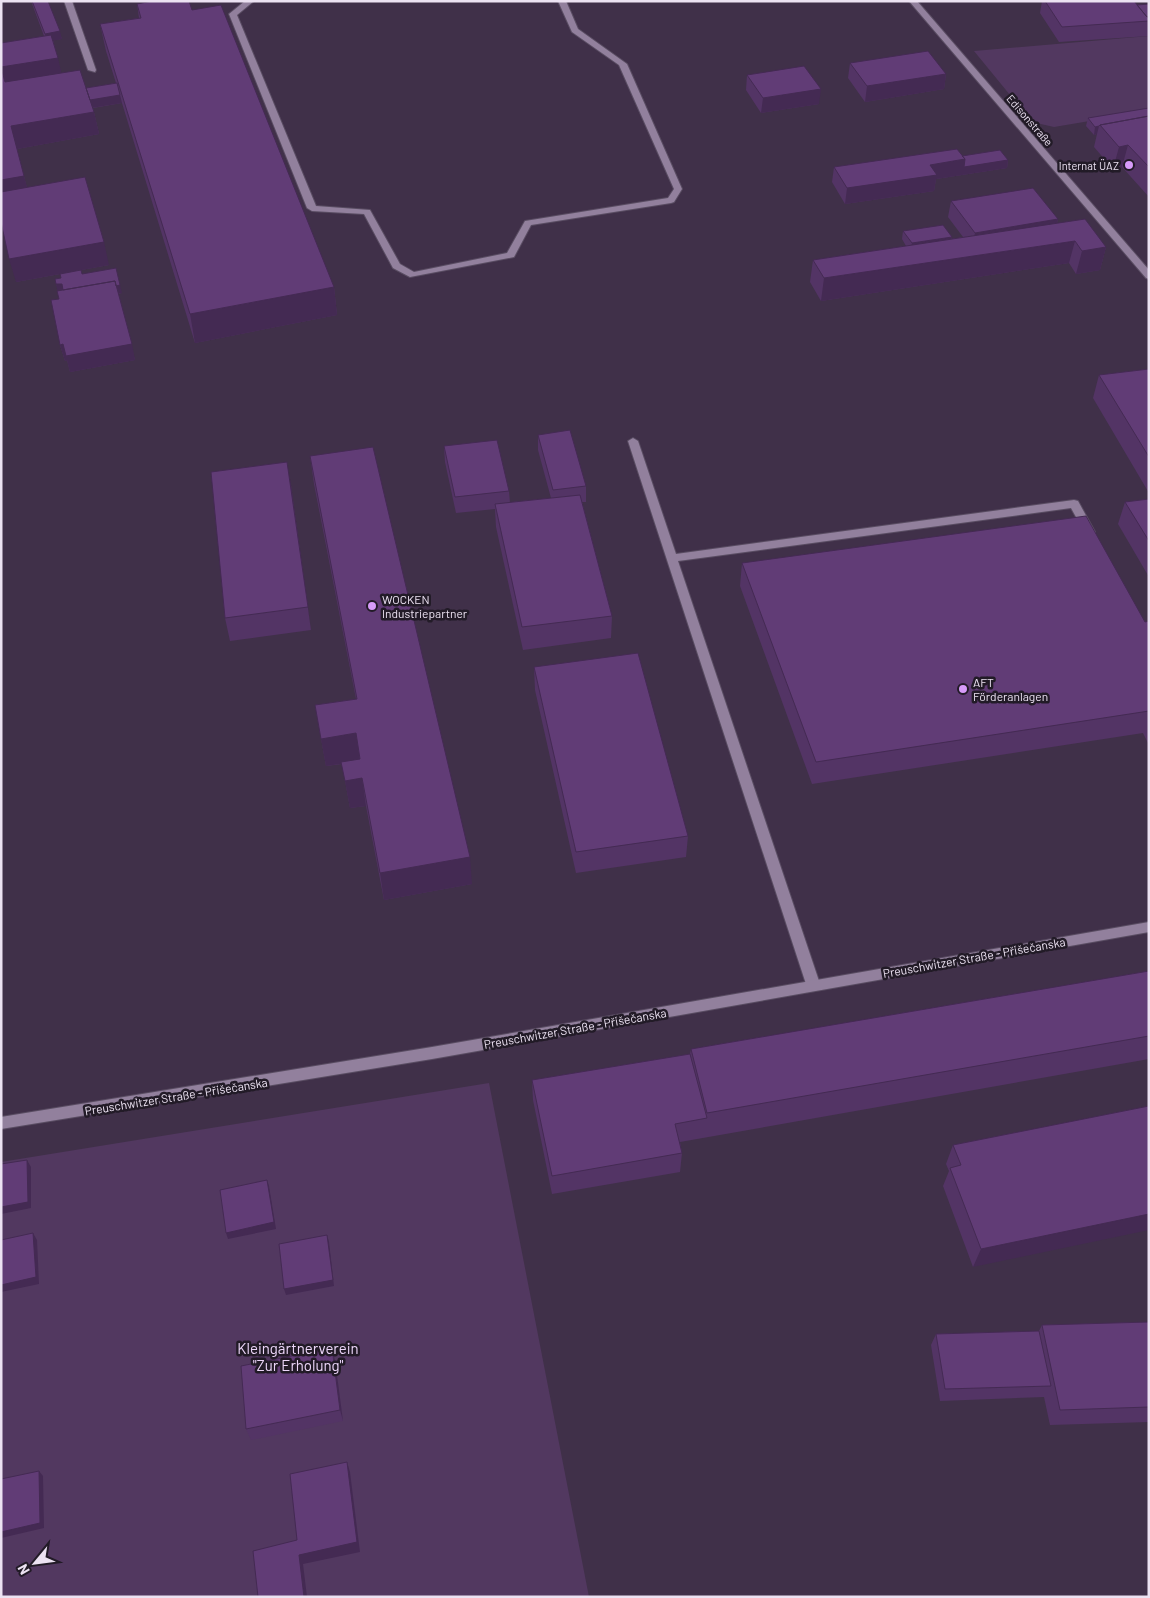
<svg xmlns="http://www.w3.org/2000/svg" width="1150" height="1598" font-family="Barlow,sans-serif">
	<rect width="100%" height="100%" fill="#403049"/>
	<!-- green -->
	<path fill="#523860" d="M1149,36V111L1054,127L1032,122L974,51Z
		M489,1083L589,1597H1V1162Z"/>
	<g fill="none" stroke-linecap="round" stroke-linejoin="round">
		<defs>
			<path id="lane" d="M64,1H72L96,70L95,72L88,70Z
				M245,1H254L237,15L316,206L370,210L400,264L414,272L507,253L525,221L668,198L674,189L619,65L572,32L558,1H566L578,29L627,64L682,189L674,202L671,203L531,225L514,257L410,277L393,268L364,214L312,211L307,208L229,14Z
				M633,438L638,441L676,554L1074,500L1078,501L1095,532L1090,536L1086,535L1071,508L678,561L820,984L818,988L813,990L808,988L806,984L628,441Z"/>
			<path id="street" d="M909,1H917L1149,270V279L1146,278Z
				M1149,922V932L432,1059L1,1129V1117L432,1047Z"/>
		</defs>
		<!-- lane casing -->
		<use href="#lane" stroke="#594c62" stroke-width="2"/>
		<!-- street casing -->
		<use href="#street" stroke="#594c62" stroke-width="2"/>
		<!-- lane -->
		<use href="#lane" fill="#92809d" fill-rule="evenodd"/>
		<!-- street -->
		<use href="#street" fill="#92809d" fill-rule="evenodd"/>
	</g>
	<!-- wall -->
	<path fill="#533465" d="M31,1H48L62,39L53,40L61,73L86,88L116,83L106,51L100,24L139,18L137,4L192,10L334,287L337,315L195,343L122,103L93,108L99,134L17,149L27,188L109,265L81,270L82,274L122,293L118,294L135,360L70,372L67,360L65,361L60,345L59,299L58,291L55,279L61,278L60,274L16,282L1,43L44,36Z
		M1042,1H1134L1137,5L1149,4V36L1059,42L1040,13Z
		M850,63L946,74L944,89L865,102L848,78Z
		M747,75L819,104L761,113L746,90Z
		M1149,108V197L1122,167L1113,169L1094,147L1097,134L1094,135L1086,126L1088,118Z
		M962,156L1008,160L1007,168L936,179L934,191L845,204L832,182L834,167Z
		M951,201L1058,219L1057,223L1106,247L1100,270L1076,274L1069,263L821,301L810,282L813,260L906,246L902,239L903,231L952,237V239L963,237L948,217Z
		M1149,369V493L1093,398L1099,375Z
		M538,435L586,486V502H582L612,616L611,638L523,650L496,527L495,509L456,513L445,462L444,446L509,491L510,503L551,498L538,450Z
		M310,456L472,884L384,900L366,806L350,808L342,764L326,766L315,705L356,699L314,484Z
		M291,485L311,630L230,641L225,618Z
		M1149,499V577L1118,524L1125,502Z
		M742,563L1145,622L1149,621V745L1143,733L812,784L740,586Z
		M534,667L688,836L686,857L576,873L535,690Z
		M1149,971V1059L680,1142L682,1153L680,1172L552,1194L533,1100L532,1080L690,1054L691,1049Z
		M1149,1106L973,1267L943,1186L949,1171L946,1164L953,1145Z
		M1149,1322V1422L1050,1425L1044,1397L940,1401L931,1345L936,1334L1039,1331L1042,1325Z
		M332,1348L335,1360L343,1421L251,1440L246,1429Z"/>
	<!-- shaded-wall -->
	<path fill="#442a53" d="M1,26L3,34H1Z
		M60,31L62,39L47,42L45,34Z
		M58,58L63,80L7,89L1,67Z
		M946,74L944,89L865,102L867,86Z
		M821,89L819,104L761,113L763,98Z
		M120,95L122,103L91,108L89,100Z
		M94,112L99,134L17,149L30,199L1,203V180L11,126Z
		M1099,126L1097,134L1094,135L1095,127Z
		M1128,145L1122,167L1113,169L1119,147Z
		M965,159L1008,160L1007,168L936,179L934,191L845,204L847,188L930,165Z
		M1058,219L1055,234L971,249L975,233Z
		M952,237L950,245L910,251L912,243Z
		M1075,241L1069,263L821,301L824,278Z
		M104,242L109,265L16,282L9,259Z
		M1106,247L1100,270L1076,274L1082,251Z
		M56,284H62L64,292L58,293Z
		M120,285L122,293L67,303L65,295Z
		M334,287L337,315L195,343L190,314Z
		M63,344H132L135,360L70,372L67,360L65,361L60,345Z
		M287,462L291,485L311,630L308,607Z
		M356,733L360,761L326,766L321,739Z
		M362,778L366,806L350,808L345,781Z
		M470,857L472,884L384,900L380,873Z
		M27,1160L31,1167V1208L1,1214V1207Z
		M267,1180L269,1186L276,1229L228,1239L226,1233Z
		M1149,1214V1230L973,1267L981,1249Z
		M33,1233L37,1240L39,1284L1,1292V1285Z
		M327,1235L329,1242L334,1286L286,1295L284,1289Z
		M332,1348L335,1360L343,1421L340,1410Z
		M347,1462L350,1472L360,1552L303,1564L307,1597H304L299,1555Z
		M39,1471L43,1476L44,1528L1,1538V1532Z"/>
	<!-- building -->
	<path fill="#613c76" stroke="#442a53" d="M32,1H48L60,31L45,34Z
		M152,1H189L192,10L221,5L334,287L190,314L100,24L141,18L137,4Z
		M1045,1H1134L1147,17L1149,16V21L1062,27Z
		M1149,4V16L1147,17L1137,5Z
		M51,35L58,58L1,67L5,82L80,70L94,112L11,126L24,176L1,180V43Z
		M928,51L946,74L867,86L850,63Z
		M804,66L821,89L763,98L747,75Z
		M117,83L120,95L90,100L86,88Z
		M1149,108V116L1100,125L1099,126L1095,127L1088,118Z
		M1149,116V167L1128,145L1119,147L1100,125Z
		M957,149L965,159L930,165L937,175L847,188L834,167Z
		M1000,150L1008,160L964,167L965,159L962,156Z
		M85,177L104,242L9,259L1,222V192Z
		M1033,188L1058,219L975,233L951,201Z
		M1085,219L1106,247L1082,251L1075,241L824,278L813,260Z
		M943,225L952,237L912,243L903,231Z
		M116,268L120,285L116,286L115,281L63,290L62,284H56L55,279L61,278L60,274L81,270L82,274Z
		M115,281L132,344L66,356L63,344L60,345L51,300L59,299L57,291Z
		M1149,369V457L1099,375Z
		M570,430L586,486L553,490L538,435Z
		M497,440L509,491L455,497L444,446Z
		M373,447L470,857L380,873L362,778L345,781L341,762L360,759L356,733L321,739L315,705L357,699L310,456Z
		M287,462L308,607L225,618L211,472Z
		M580,495L612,616L522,627L495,504Z
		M1149,499V541L1125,502Z
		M1086,516L1145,622L1149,621V711L816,762L742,563Z
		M638,653L688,836L576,852L534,667Z
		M1149,971V1036L707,1113L691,1049Z
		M690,1054L707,1118L675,1124L682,1153L552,1176L532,1080Z
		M1149,1106V1214L981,1249L950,1168L961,1165L953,1145Z
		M27,1160L28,1202L1,1207V1164Z
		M267,1180L274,1222L226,1233L220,1190Z
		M33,1233L36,1277L1,1285V1240Z
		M327,1235L333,1280L284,1289L279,1244Z
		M1149,1322V1407L1060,1410L1042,1325Z
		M1039,1331L1051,1386L945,1389L936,1334Z
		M332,1348L340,1410L246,1429L241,1366Z
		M347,1462L357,1542L299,1555L304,1597H258L253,1551L297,1540L290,1474Z
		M39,1471L40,1523L1,1532V1479Z"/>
	<!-- markers -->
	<g fill="#d79bf9" stroke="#221b27" stroke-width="2">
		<circle cx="1129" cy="165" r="5"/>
		<circle cx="372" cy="606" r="5"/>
		<circle cx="963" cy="689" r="5"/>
	</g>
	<g text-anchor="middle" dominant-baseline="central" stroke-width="5" stroke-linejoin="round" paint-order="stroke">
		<!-- far-street labels -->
		<g font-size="11" fill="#ece2f2" stroke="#221b27">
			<text transform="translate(1030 120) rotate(49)">Edisonstraße</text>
		</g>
		<!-- far-poi labels -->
		<g font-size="11" fill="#ece2f2" stroke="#221b27" text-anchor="end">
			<text x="1119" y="165">Internat ÜAZ</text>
		</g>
		<!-- poi labels -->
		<g font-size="12" fill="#ece2f2" stroke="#221b27" text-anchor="start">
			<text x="382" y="599">WOCKEN<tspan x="382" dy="14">Industriepartner</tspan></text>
			<text x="973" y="682">AFT<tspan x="973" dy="14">Förderanlagen</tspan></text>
		</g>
		<!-- street labels -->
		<g font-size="12" fill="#ece2f2" stroke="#221b27">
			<text transform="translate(974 957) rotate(-10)">Preuschwitzer Straße - Přišečanska</text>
			<text transform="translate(575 1028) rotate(-10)">Preuschwitzer Straße - Přišečanska</text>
			<text transform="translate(176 1096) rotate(-9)">Preuschwitzer Straße - Přišečanska</text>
		</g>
		<!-- near-park labels -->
		<g font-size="15" fill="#ecd6f9" stroke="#221b27">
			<text x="298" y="1348">Kleingärtnerverein<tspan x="298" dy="17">"Zur Erholung"</tspan></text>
		</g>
	</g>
	<!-- border -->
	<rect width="1150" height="1598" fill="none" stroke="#ece2f2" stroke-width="5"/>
	<!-- north arrow -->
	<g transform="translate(35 1563) rotate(241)" stroke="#221b27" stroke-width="4" paint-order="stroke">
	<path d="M0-4L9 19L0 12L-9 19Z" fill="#ece2f2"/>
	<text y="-8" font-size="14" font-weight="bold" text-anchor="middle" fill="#ece2f2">N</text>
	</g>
</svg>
